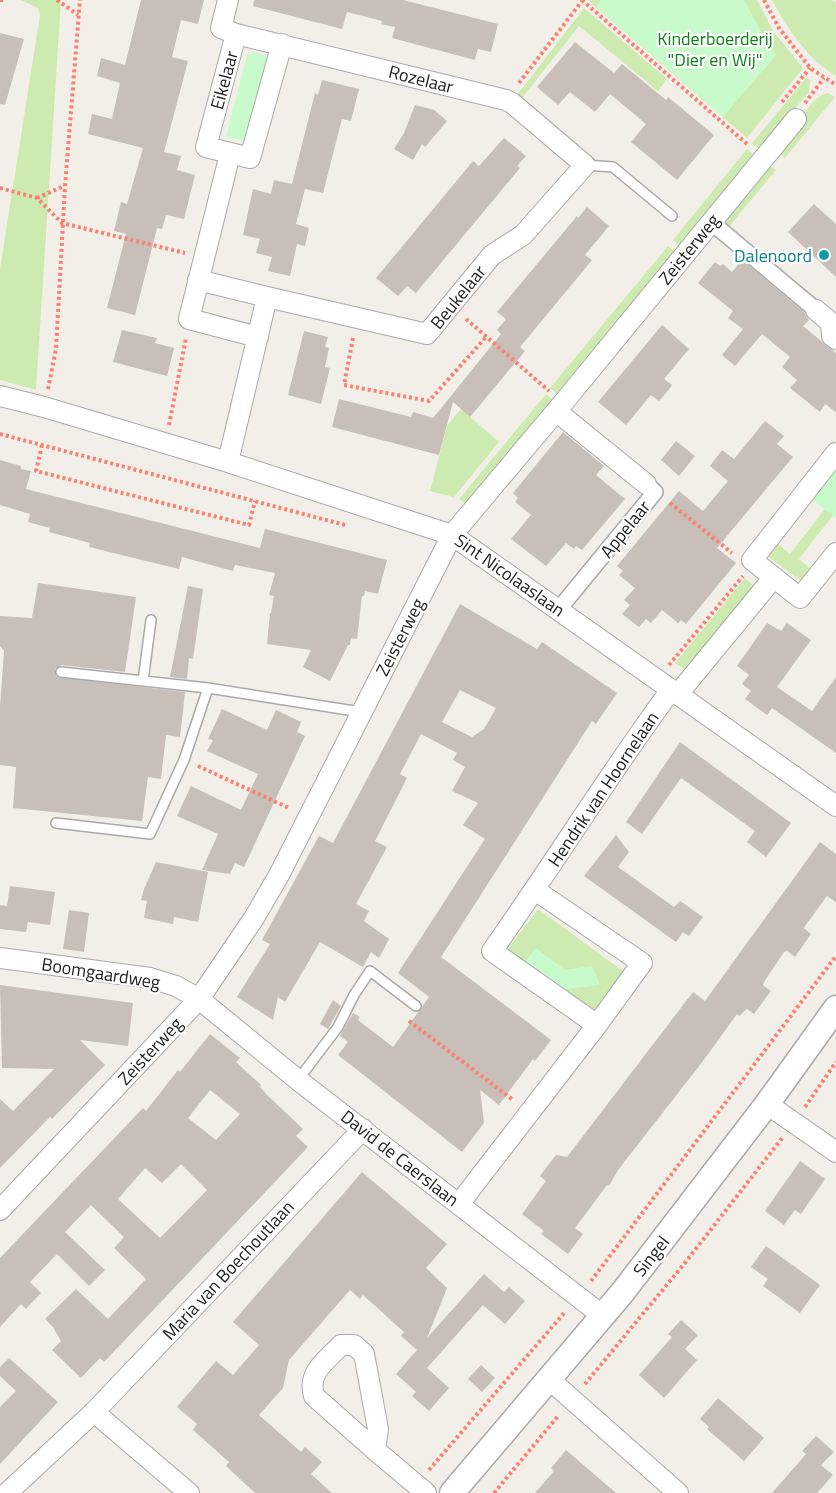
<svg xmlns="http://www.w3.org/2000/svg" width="836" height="1493" font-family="'Titillium Web',sans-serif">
	<rect width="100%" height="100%" fill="#f2efe9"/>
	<!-- grass -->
	<path fill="#cdebb0" d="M21,0H61L36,390L0,380V269L40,15L38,8Z
		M590,0H757L773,31L803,68L747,138L589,1Z
		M772,0H832L836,2V76C807,58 788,30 772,0Z
		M584,8L667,79L658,91L579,26L522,98L517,95Z
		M807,77L810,80L809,92L760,150L752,143Z
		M828,93L835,97L785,158L779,152L806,120L802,116C809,107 816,95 828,93Z
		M747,149L755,156L681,247L673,240Z
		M769,165L776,170L727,229L720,224Z
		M668,246L676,253L559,395L550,388Z
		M546,394L554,401L467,505L459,499Z
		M461,409L499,442L454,497L430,491L447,426Z
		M825,509L833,515L799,559L813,571L804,583L766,555L776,543L790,554Z
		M745,578L754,586L684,669L675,663Z
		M538,909L627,974L594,1019L504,954Z"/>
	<!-- park -->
	<path fill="#c8facc" d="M601,0H744L766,41L776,55L723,117L596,7Z
		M253,52L267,56L246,138L241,140L226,137L247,55Z
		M836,465V518L810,498Z
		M536,948L565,970L592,966L600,985L562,990L525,962Z"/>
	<!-- building -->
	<path fill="#c7bfb8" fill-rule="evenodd" d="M141,0H204L198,24L181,20L172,57L188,61L164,152L181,156L177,170L195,175L184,219L166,215L162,229L157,228L135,315L107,308L126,234L114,231L121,202L127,204L143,148L88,134L92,114L112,119L120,83L97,76L101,58L125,65Z
		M254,0H403L498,24L491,52L478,49L475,60L392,38L395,27L381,24L382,21L347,12L342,29L253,6Z
		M0,33L24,39L5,105L0,104Z
		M575,42L614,73L622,64L666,100L668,97L714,135L677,180L631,142L646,124L610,94L595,112L570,92L558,105L537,87Z
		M322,80L359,89L351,121L342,119L323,193L305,189L296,224L309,228L305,246L297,244L290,276L268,271L272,257L256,253L260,239L243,235L253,189L271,194L274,180L292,184L315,93L318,95Z
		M415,105L434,110L447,121L425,147L422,144L413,160L394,149L404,133Z
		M504,138L526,156L517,166L520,168L416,293L407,286L398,296L376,278L473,161L479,166Z
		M814,204L836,224V277L788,232Z
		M587,207L609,226L585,255L592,260L520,347L525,351L470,417L453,402L439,455L332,427L339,399L411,417L413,412L433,418L501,334L497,330L506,319L497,312L577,216L578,218Z
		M742,260L805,313L809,320L803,326L836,353V412L825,404L820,412L790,388L797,380L782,367L790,357L762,334L735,366L722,355L743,329L728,318L733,311L698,283L715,262L720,266L723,264L732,272Z
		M662,325L689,349L664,379L672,385L666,393L659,401L651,395L626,425L598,402Z
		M122,330L157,338L155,343L174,348L167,376L113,362Z
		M304,331L328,337L325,347L329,348L325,367L330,368L321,404L288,395Z
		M765,421L784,436L777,444L793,457L717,548L736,563L686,624L681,620L678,623L662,610L651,623L646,619L639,627L622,614L630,605L624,600L635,588L619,575L623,571L617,566L679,491L703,511L728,481L710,466L722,450L734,459Z
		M563,432L604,466L596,475L625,499L582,550L576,546L574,549L566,543L546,566L511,539L531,515L515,502L518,498L513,493Z
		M676,441L695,456L679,476L661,460Z
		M0,460L21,466V469L31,471L26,489L260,548L265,529L387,560L378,594L365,591L364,596H362L357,639L351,638L350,645H348L330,681L303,667L311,650L267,644L270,613H271L274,596L269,595L275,573L235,565L233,571L182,557L179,569L89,547L90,543L49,532L50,528L28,522L30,514L0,505Z
		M38,583L136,597L125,672L61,665L55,669L57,677L185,692L180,737L166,735L161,779L148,777L142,821L13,808L16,767L0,765V706L4,651L0,646V616L32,618Z
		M188,586L203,589L193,659L189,658L187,679L170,677Z
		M460,604L537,649L542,642L617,693L596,724L592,721L441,957L551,1040L535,1061L533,1059L499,1105L480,1090L484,1123L462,1152L338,1055L348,1042L340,1036L353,1013L360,1017L358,1020L393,1047L429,997L398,973L485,839L463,825L478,803L452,791L465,767L453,760L457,753L421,734L400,774L407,778L375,841L387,847L356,904L369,911L364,921L389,939L379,958L371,952L363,967L320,942L285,1002L278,997L273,1020L237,997L270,944L262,940L319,836L333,843ZM460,690L496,708L484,729L472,737L442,722Z
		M767,623L781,631L787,623L811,640L777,687L812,711L836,677V753L772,708L767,715L745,699L751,691L742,684L749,675L737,666Z
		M222,709L267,730L276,710L301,722L297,732L305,736L244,867L235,863L230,874L202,870L218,834L177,816L191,786L241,810L258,774L207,751L213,740L208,739Z
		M680,742L791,823L766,857L747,842L755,831L681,778L642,834L626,822Z
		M616,835L629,852L618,867L674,907L680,901L703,917L689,936L683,932L676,942L584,876Z
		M820,842L836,854V902L827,896L805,926L804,928L811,934L795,957L787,951L784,952L764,982L763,985L771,991L754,1014L747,1009L739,1016L737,1014L703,1061L618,1170L609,1186L607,1185L575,1228L583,1234L568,1254L541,1234L544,1231L522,1214L546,1181L540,1176L556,1155L567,1157L693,992L705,1001Z
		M156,862L208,872L198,922L174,917L173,924L144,918L147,901L141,900L144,889Z
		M10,886L55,892L50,925L28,922L26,932L0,929V905L7,906Z
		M69,910L89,913L84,952L63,949Z
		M0,985L133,1003L128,1046L80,1040L105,1065L52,1119L50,1117L0,1168V1099L13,1111L54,1069L2,1068Z
		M333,1000L341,1006L328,1029L320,1024Z
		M210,1034L240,1058L236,1062L261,1085L260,1087L267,1095L303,1129L296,1136L308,1147L104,1362L100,1358L81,1378L52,1350L61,1341L53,1327L45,1319L76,1289L108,1319L146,1279L114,1248L124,1237L91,1205L65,1232L105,1270L89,1286L57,1254L30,1282L41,1293L26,1309L21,1304L0,1327V1258L143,1108L146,1111L178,1070L180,1072ZM210,1090L240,1114L216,1140L188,1118ZM181,1164L207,1190L160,1238L118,1199L145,1168L162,1183Z
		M800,1161L825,1179L801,1214L795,1210L784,1225L765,1211Z
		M362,1172L447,1244L426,1268L447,1288L427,1338L484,1274L504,1292L509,1287L525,1301L505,1324L483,1305L427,1368L449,1388L429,1411L412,1396L416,1392L396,1374L417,1350L401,1336L404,1332L363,1295L360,1299L350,1290L289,1360L283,1388L259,1415L301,1452L305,1447L322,1462L311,1474L332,1493H255L226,1466L229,1462L193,1430L197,1424L177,1407L216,1361L233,1375L259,1345L233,1322Z
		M766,1246L820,1285L800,1313L763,1286L768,1279L751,1267Z
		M681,1320L698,1335L685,1349L697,1360L664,1398L639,1375L672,1337L668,1334Z
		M9,1358L58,1402L0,1464V1407L16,1391L0,1376V1367Z
		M481,1365L495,1378L482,1392L468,1379Z
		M718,1398L764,1438L744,1461L707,1429L709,1427L700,1419Z
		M816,1436L834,1452L821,1465L833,1475L817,1493H772L806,1454L802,1451Z
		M566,1450L616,1493H535L554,1471L551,1468Z"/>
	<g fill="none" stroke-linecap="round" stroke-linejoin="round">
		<defs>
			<path id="service" d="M585,165L613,167L672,216
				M61,672L208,688L361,712
				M143,681L151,620
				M56,823L150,834L184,760L208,688
				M298,1080L338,1027L354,995L370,971L416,1006"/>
			<path id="pedestrian" d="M711,222L816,310
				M559,609L655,492L646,484"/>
			<path id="minor" d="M228,0L221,28L236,34L206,147L250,158L282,44
				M236,34L506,100L512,103L585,165L523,235L492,255L427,334L267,297
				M230,154L189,319L258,337
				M198,280L267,297L228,462
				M816,310L831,323L832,336L836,339
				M0,396L44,407L228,462L452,535L836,806
				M556,411L646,484
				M836,453L752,560L800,598L836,553
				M678,694L774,577
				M0,958L150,978L176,986L199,999L298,1080L603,1316
				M597,1025L492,951C553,865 608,775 671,690
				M767,1104L836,1152
				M459,1204L597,1025L642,963L535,890
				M0,1210L199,999L254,918L279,875L452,535L563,403L796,119
				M550,1380L678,1493
				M94,1412L189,1493
				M375,1450L314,1396C307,1372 326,1361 341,1345H354L364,1354L378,1429L375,1450L426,1493
				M7,1493L94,1412L363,1129"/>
			<path id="tertiary" d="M452,1493L622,1293L767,1104L836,1008"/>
		</defs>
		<!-- service casing -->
		<use href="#service" stroke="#a9a9a9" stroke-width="12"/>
		<!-- pedestrian casing -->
		<use href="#pedestrian" stroke="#a9a9a9" stroke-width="18"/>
		<!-- minor casing -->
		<use href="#minor" stroke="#a9a9a9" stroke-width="22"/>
		<!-- tertiary casing -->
		<use href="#tertiary" stroke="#a9a9a9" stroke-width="27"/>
		<!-- path -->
		<path stroke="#fa8072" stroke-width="4" stroke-dasharray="3 3" stroke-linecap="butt" d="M0,0H6
			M57,0L78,15
			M582,0L747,144
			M764,0L779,28L810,68L836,85
			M519,83L582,1
			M782,102L810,68
			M805,103L824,78
			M0,188L37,198L62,223L185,253
			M37,198L64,186
			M466,319L549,391
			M353,338L344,385L429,401L486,337
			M48,389L56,349L65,186L80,0
			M169,425L186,338
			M0,434L345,525
			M42,445L36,471L249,525L255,501
			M670,503L732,553
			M669,665L743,576
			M198,766L289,808
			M409,1021L513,1100
			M805,1107L836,1062
			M591,1281L836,956
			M585,1384L684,1264L783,1137
			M429,1470L565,1312
			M494,1493L559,1415"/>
		<!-- service -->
		<use href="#service" stroke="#fff" stroke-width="9"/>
		<!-- pedestrian -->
		<use href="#pedestrian" stroke="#fff" stroke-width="15"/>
		<!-- minor -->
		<use href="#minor" stroke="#fff" stroke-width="20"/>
		<!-- tertiary -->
		<use href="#tertiary" stroke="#fff" stroke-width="24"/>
	</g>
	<!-- markers -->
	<circle fill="#0f9aa8" stroke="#fff" stroke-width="2" cx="824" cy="255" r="6"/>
	<g text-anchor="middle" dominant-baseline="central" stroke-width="4.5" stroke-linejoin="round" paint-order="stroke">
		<!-- park labels -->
		<g font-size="18" fill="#0c8416" stroke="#fff">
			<text x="715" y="38">Kinderboerderij<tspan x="715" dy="21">"Dier en Wij"</tspan></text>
		</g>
		<!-- street labels -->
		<g font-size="18" fill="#222" stroke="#fff">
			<text transform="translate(421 79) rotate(14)">Rozelaar</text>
			<text transform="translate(224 80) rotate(-75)">Eikelaar</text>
			<text transform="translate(689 249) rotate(-51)">Zeisterweg</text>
			<text transform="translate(458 297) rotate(-51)">Beukelaar</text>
			<text transform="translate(625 529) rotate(-51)">Appelaar</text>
			<text transform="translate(510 575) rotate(35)">Sint Nicolaaslaan</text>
			<text transform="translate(400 637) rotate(-63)">Zeisterweg</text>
			<text transform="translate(603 789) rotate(-56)">Hendrik van Hoornelaan</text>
			<text transform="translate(101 973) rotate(9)">Boomgaardweg</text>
			<text transform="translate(150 1051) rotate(-47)">Zeisterweg</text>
			<text transform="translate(400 1158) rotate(38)">David de Caerslaan</text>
			<text transform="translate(651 1256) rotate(-52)">Singel</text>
			<text transform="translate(228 1270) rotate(-47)">Maria van Boechoutlaan</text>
		</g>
		<!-- culture labels -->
		<g font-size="18" fill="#0d838f" stroke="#fff" text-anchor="end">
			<text x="812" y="255">Dalenoord</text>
		</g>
	</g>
</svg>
